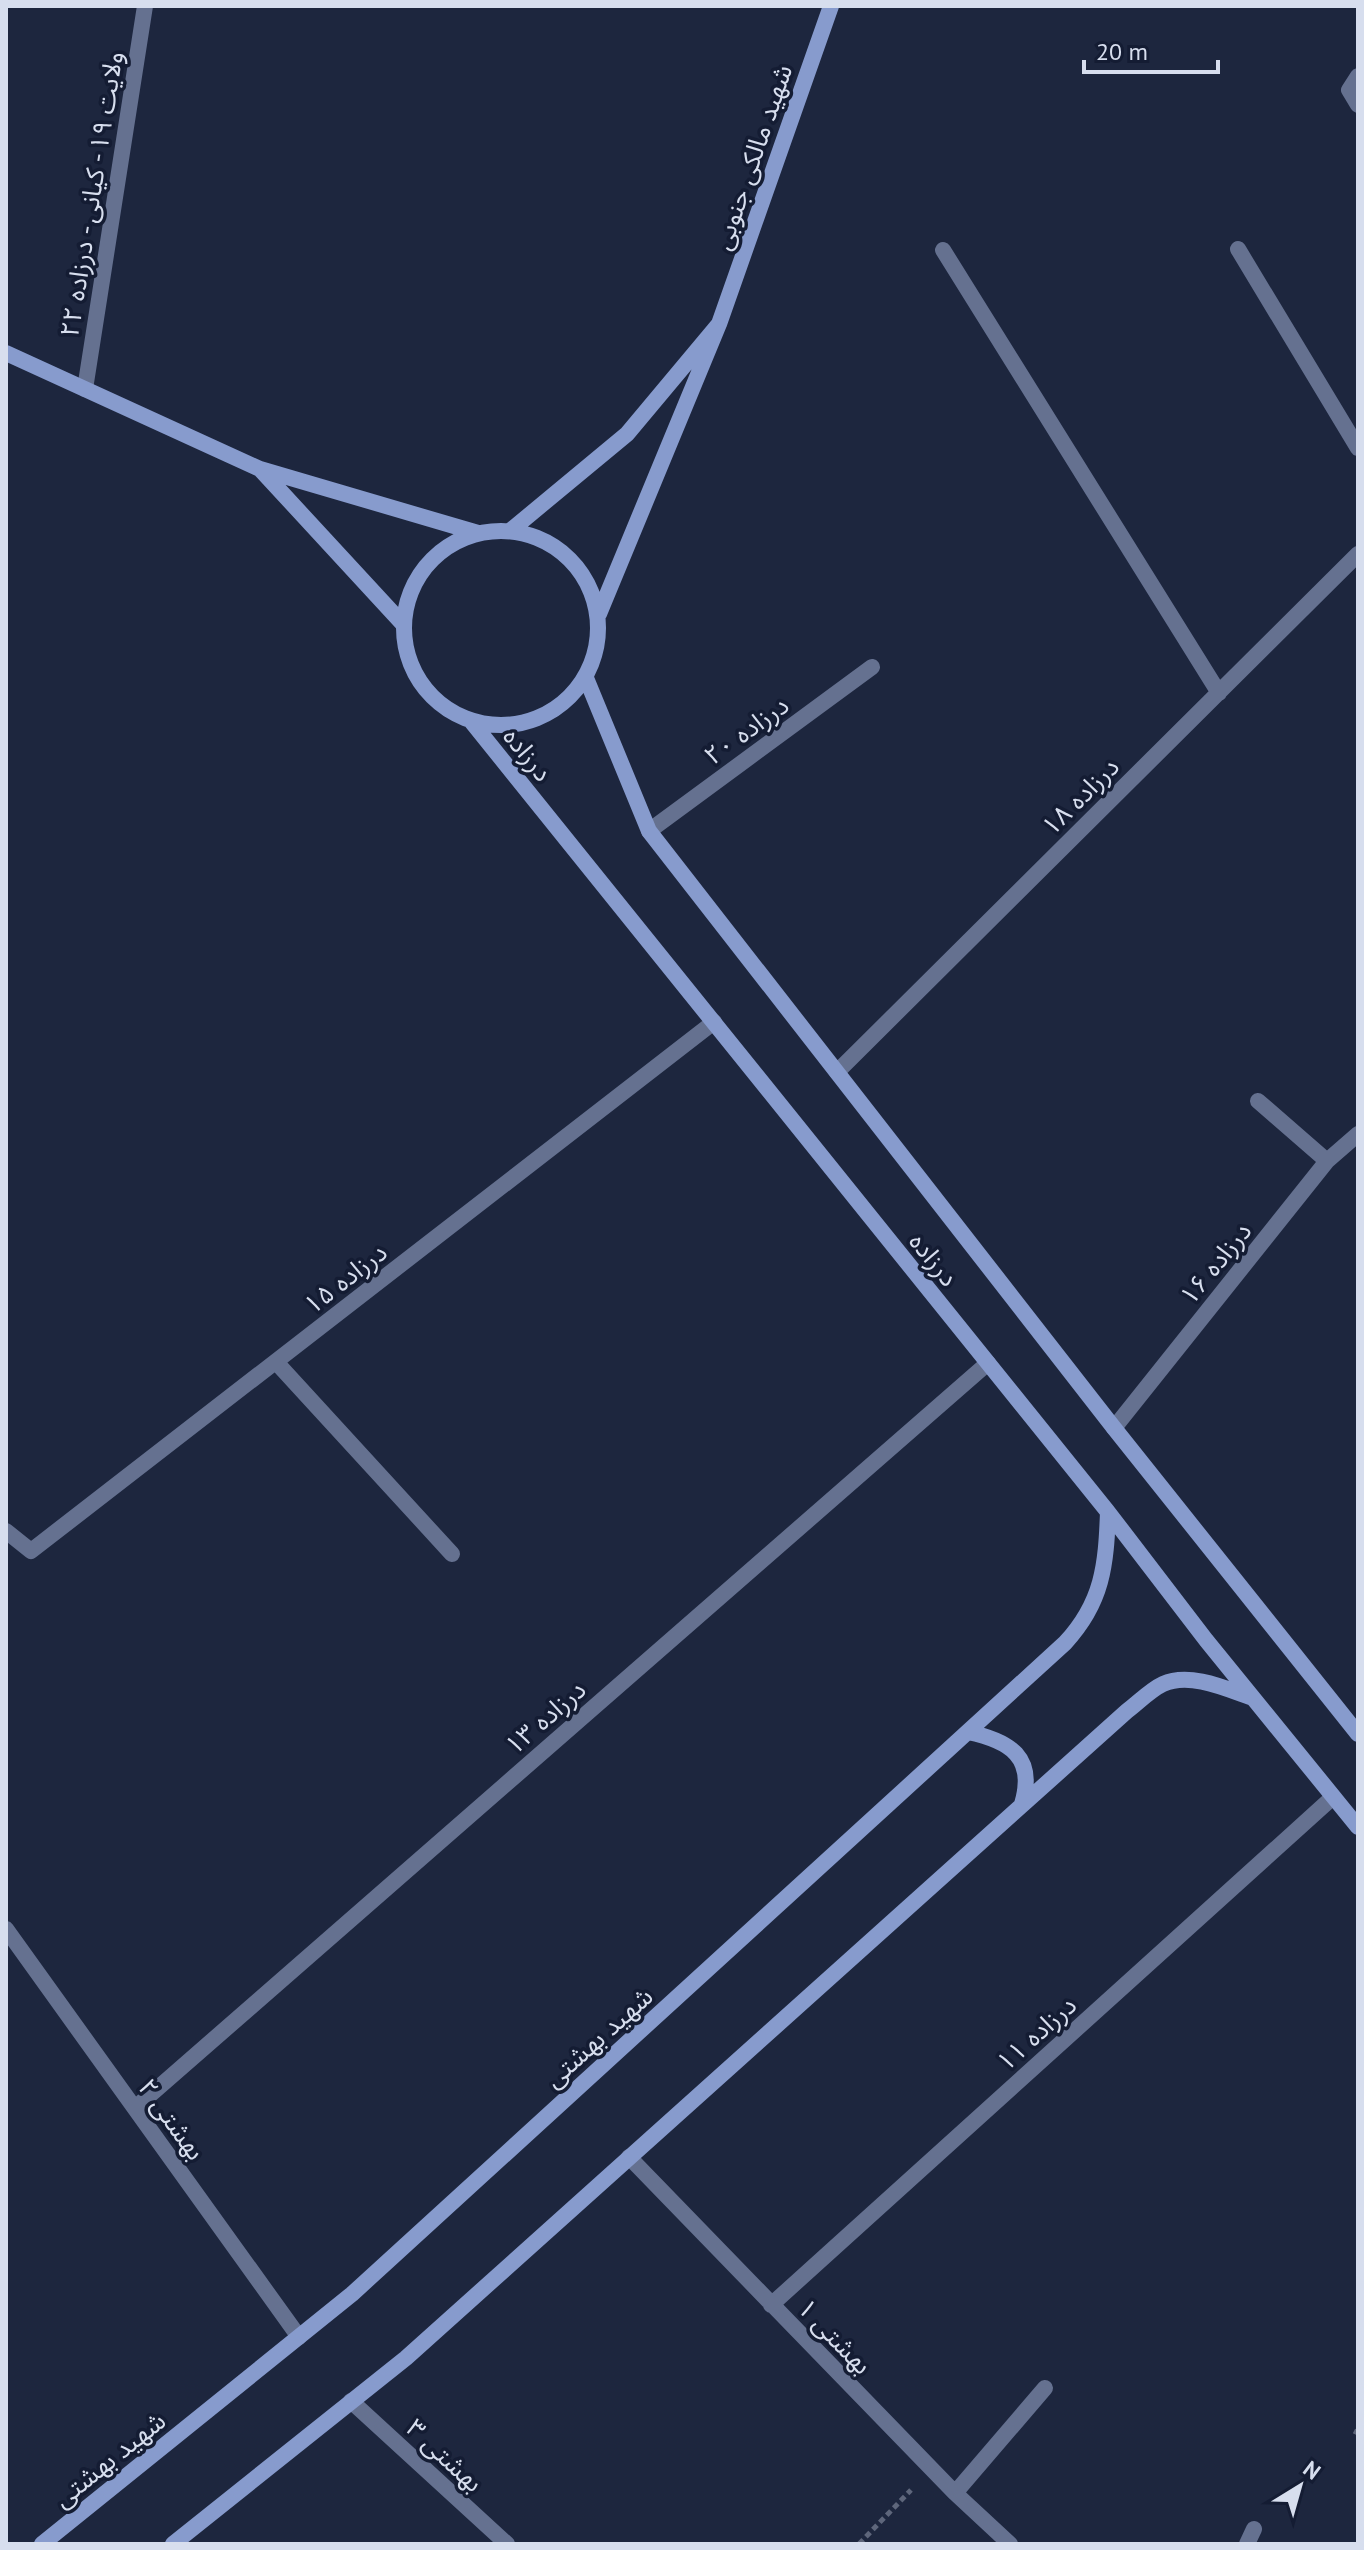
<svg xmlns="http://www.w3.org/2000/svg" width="1364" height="2550" font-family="'PT Sans','Noto Sans Arabic',sans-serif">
	<rect width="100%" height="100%" fill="#1d263e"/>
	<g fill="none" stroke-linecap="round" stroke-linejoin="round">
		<!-- path -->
		<path stroke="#5e667b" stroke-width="5" stroke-dasharray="6 4" stroke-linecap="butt" d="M1354,2431L1358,2433
			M859,2544L911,2490"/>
		<!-- minor -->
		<path stroke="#657190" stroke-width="16" d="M1358,76L1349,90L1358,105
			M1238,249L1358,448
			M943,250L1219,693
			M85,389L145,6
			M649,831L872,667
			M837,1072L1358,554
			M1258,1101L1327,1161
			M276,1362L452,1554
			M1114,1428L1327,1161L1358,1134
			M6,1531L31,1551L714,1022
			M6,1929L299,2337
			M135,2108L988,1363
			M629,2157L955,2493L1010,2544
			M771,2305L1333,1797
			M351,2401L507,2544
			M955,2493L1045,2388
			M1247,2544L1254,2529"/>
		<!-- secondary -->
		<path stroke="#879bcd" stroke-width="16" d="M719,324L831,6
			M6,353L260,469
			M404 628a97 97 0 1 1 194 0a97 97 0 1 1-194 0Z
			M510,531L627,434L719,324L599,614
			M403,624L260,469L478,533
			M586,678L649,831L1114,1428L1358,1734
			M471,721L1108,1512L1206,1640L1358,1827
			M968,1732C1010,1741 1036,1757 1022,1804
			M42,2544L352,2294L1065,1643C1103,1602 1106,1565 1108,1512
			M173,2544L406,2358L1127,1711C1138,1703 1150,1690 1163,1684C1189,1672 1225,1688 1250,1697"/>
	</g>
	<g text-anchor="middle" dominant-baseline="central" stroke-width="7" stroke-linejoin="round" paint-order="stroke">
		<!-- street labels -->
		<g font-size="26" fill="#d7deee" stroke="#141c33">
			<text transform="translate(752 157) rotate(-71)">شهید مالکی جنوبی</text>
			<text transform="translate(91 194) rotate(-81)">ولایت ۱۹ - کیانی - درزاده ۲۲</text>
			<text transform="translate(746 730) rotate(-36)">درزاده ۲۰</text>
			<text transform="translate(528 754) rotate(51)">درزاده</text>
			<text transform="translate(1080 796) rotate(-45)">درزاده ۱۸</text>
			<text transform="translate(934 1259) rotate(51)">درزاده</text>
			<text transform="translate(1215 1263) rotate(-51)">درزاده ۱۶</text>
			<text transform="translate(345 1278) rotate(-38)">درزاده ۱۵</text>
			<text transform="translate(545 1717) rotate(-41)">درزاده ۱۳</text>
			<text transform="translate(1036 2033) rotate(-42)">درزاده ۱۱</text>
			<text transform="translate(598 2037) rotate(-42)">شهید بهشتی</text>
			<text transform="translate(172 2119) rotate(54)">بهشتی ۲</text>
			<text transform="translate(835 2336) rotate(46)">بهشتی ۱</text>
			<text transform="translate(445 2455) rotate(43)">بهشتی ۳</text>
			<text transform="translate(109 2459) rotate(-39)">شهید بهشتی</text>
		</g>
	</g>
	<!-- border -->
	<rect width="1364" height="2550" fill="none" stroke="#d7deee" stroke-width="16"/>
	<!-- north arrow -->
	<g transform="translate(1300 2486) rotate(37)" stroke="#141c33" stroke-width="6" paint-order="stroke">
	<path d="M0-6L14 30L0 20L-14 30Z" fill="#d7deee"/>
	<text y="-12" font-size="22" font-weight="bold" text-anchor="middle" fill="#d7deee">N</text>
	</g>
	<!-- scale -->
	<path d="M1084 60v12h134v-12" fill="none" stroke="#d7deee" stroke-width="4"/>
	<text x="1096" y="60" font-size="24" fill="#d7deee" stroke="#141c33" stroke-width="6" paint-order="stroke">20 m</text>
</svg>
